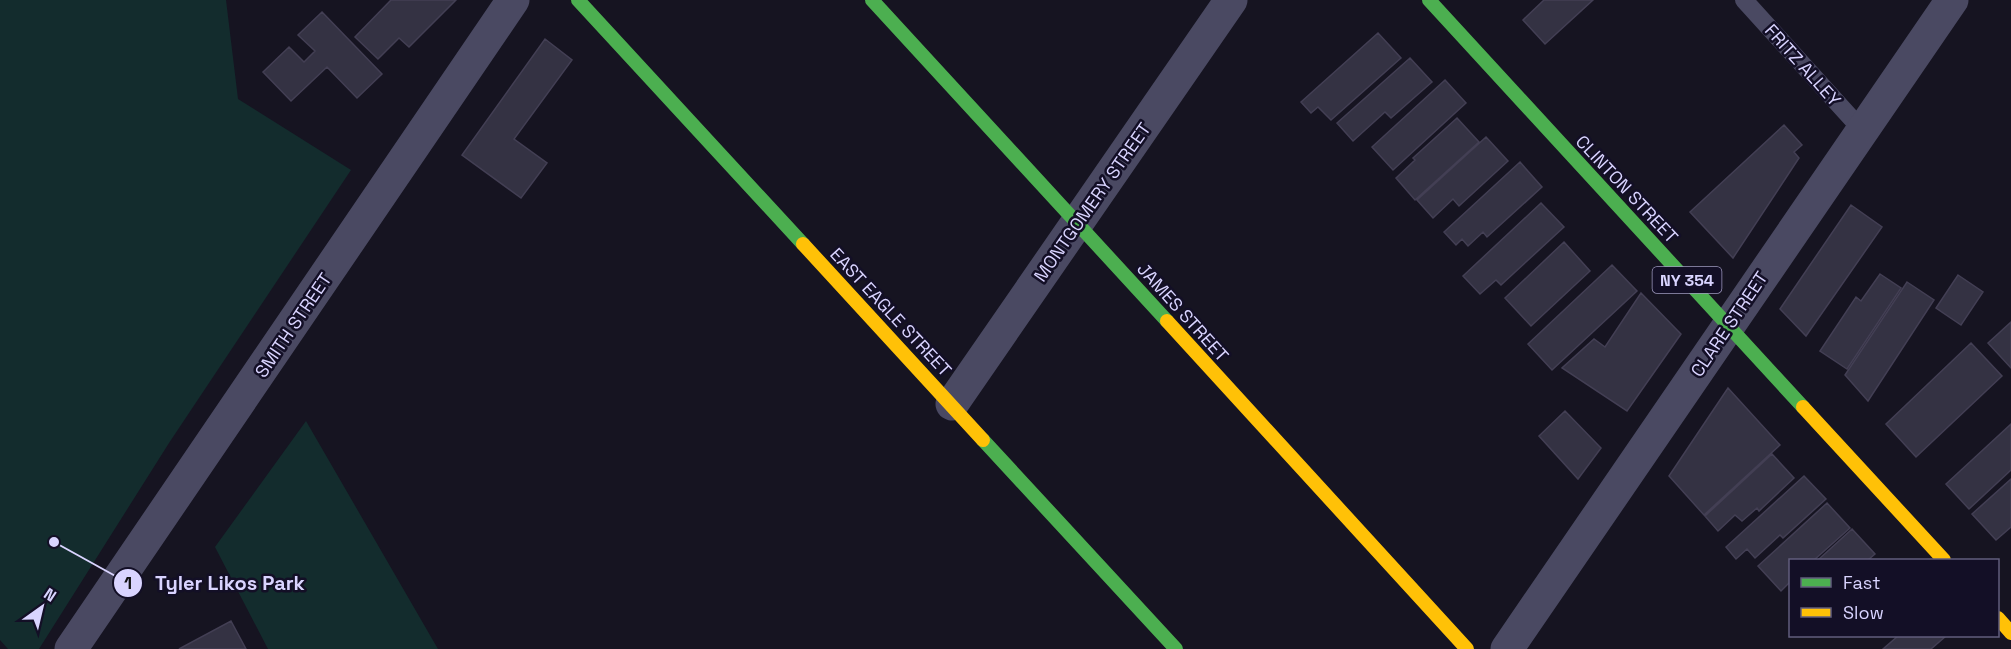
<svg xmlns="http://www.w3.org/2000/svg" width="2011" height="649" font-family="'Space Grotesk',sans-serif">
	<rect width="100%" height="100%" fill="#161421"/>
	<!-- green -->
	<path fill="#132c2d" d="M0,0H226L238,99L351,170L169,443L39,649H8L0,640Z
		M306,421L438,649H268L215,547Z"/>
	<!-- building -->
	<path fill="#343243" stroke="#433f54" stroke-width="1.5" d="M391,0H456L409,47L399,38L378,59L355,37Z
		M1544,0H1593L1545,44L1523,20Z
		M322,12L382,74L357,98L327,67L291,101L263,72L289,47L304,62L315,51L298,35Z
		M1378,33L1401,58L1331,120L1318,107L1311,113L1301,102Z
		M545,39L572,60L514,139L547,163L521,198L462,155Z
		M1410,58L1432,82L1391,118L1385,112L1353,141L1337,123Z
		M1445,80L1466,103L1393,170L1372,147Z
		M1457,118L1479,142L1415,200L1396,178L1415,160L1413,158Z
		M1784,125L1802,145L1794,152L1799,158L1733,258L1690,212Z
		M1486,137L1508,161L1459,206L1453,199L1433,218L1417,200Z
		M1520,162L1542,187L1487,237L1483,232L1468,246L1462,239L1456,245L1444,232Z
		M1541,203L1564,227L1501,285L1496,280L1480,294L1463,276Z
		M1851,205L1882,227L1806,336L1780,309Z
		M1564,242L1590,271L1531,326L1505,298Z
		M1612,265L1637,291L1552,370L1528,344Z
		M1880,274L1901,288L1847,369L1820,351L1856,297L1861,301Z
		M1958,275L1983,292L1961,325L1936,308Z
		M1907,282L1934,300L1868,401L1845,375Z
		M1641,293L1681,334L1627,411L1562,368L1594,339L1605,347Z
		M2011,322V368L1988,343Z
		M1971,343L2002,376L1916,457L1886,424Z
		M1728,388L1780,445L1704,515L1669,476Z
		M1565,411L1601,448L1578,479L1539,436Z
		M2011,424V470L1969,509L1946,484Z
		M1772,454L1794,478L1759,511L1757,508L1742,521L1735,515L1718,531L1705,516Z
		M1804,476L1826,499L1783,538L1780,535L1755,558L1747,549L1736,559L1726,547Z
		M2011,479V527L1996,540L1972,514Z
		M1827,503L1850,528L1814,560H1790V582L1781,591L1758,566Z
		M1852,529L1875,554L1868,560H1818Z
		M231,621L246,649H179Z
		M1898,636H1946L1931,649H1883Z"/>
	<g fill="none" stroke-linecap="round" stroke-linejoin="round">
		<!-- lane -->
		<path stroke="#4a4962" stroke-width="18" d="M1744,0L1862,130"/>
		<!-- street -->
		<path stroke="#4a4962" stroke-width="33" d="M952,404L1231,0
			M71,649L513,0
			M1507,649L1952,0"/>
		<!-- fast -->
		<path stroke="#4caf50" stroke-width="14" d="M578,0L803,244
			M872,0L1167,321
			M1429,0L1803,407
			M983,440L1176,649"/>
		<!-- slow -->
		<path stroke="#ffc107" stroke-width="14" d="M803,244L983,440
			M1167,321L1467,649
			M1803,407L1944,560
			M1998,618L2011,633"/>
	</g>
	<g text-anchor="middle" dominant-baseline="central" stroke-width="5" stroke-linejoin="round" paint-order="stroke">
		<!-- shield labels -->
		<rect fill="#130f26" stroke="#9e99be" stroke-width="1.5" x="1652.5" y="267" width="69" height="26" rx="4.5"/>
		<g font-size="16" font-weight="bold" fill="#d9d4ff">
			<text x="1687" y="280">NY 354</text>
		</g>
		<!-- street labels -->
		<g font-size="18" fill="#d9d4ff" stroke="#130f26">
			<text transform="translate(1803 65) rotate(48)">FRITZ ALLEY</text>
			<text transform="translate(1627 189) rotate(47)">CLINTON STREET</text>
			<text transform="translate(1092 202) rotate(-55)">MONTGOMERY STREET</text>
			<text transform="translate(891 312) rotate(47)">EAST EAGLE STREET</text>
			<text transform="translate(1183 312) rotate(48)">JAMES STREET</text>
			<text transform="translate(1729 324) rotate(-56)">CLARE STREET</text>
			<text transform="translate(293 325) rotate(-56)">SMITH STREET</text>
		</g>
	</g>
	<!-- callouts -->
	<path fill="none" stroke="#d9d4ff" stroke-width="2" d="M54 542L128 583"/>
	<g fill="#d9d4ff" stroke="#130f26" stroke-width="2">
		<circle cx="54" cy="542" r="6"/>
		<circle cx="128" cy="583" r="15"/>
	</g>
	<g font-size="18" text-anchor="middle" font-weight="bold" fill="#111">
		<text x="128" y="589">1</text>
	</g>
	<g font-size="20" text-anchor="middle" font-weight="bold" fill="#d9d4ff" stroke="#130f26" stroke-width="5" stroke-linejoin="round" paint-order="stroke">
		<text x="230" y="590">Tyler Likos Park</text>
	</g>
	<!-- legend -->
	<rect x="1789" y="559" width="210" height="78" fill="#130f26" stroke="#625e7d" stroke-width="1.5"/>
	<rect x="1801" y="578" width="30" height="9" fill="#4caf50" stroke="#625e7d" stroke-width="1.5"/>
	<text x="1843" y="589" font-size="18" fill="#d9d4ff">Fast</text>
	<rect x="1801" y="608" width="30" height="9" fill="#ffc107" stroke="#625e7d" stroke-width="1.5"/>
	<text x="1843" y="619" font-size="18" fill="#d9d4ff">Slow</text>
	<!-- north arrow -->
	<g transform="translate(42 607) rotate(34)" stroke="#130f26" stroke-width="4.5" paint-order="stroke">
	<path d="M0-4.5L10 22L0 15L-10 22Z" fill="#d9d4ff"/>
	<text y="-9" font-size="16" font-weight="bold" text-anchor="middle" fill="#d9d4ff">N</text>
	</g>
</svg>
